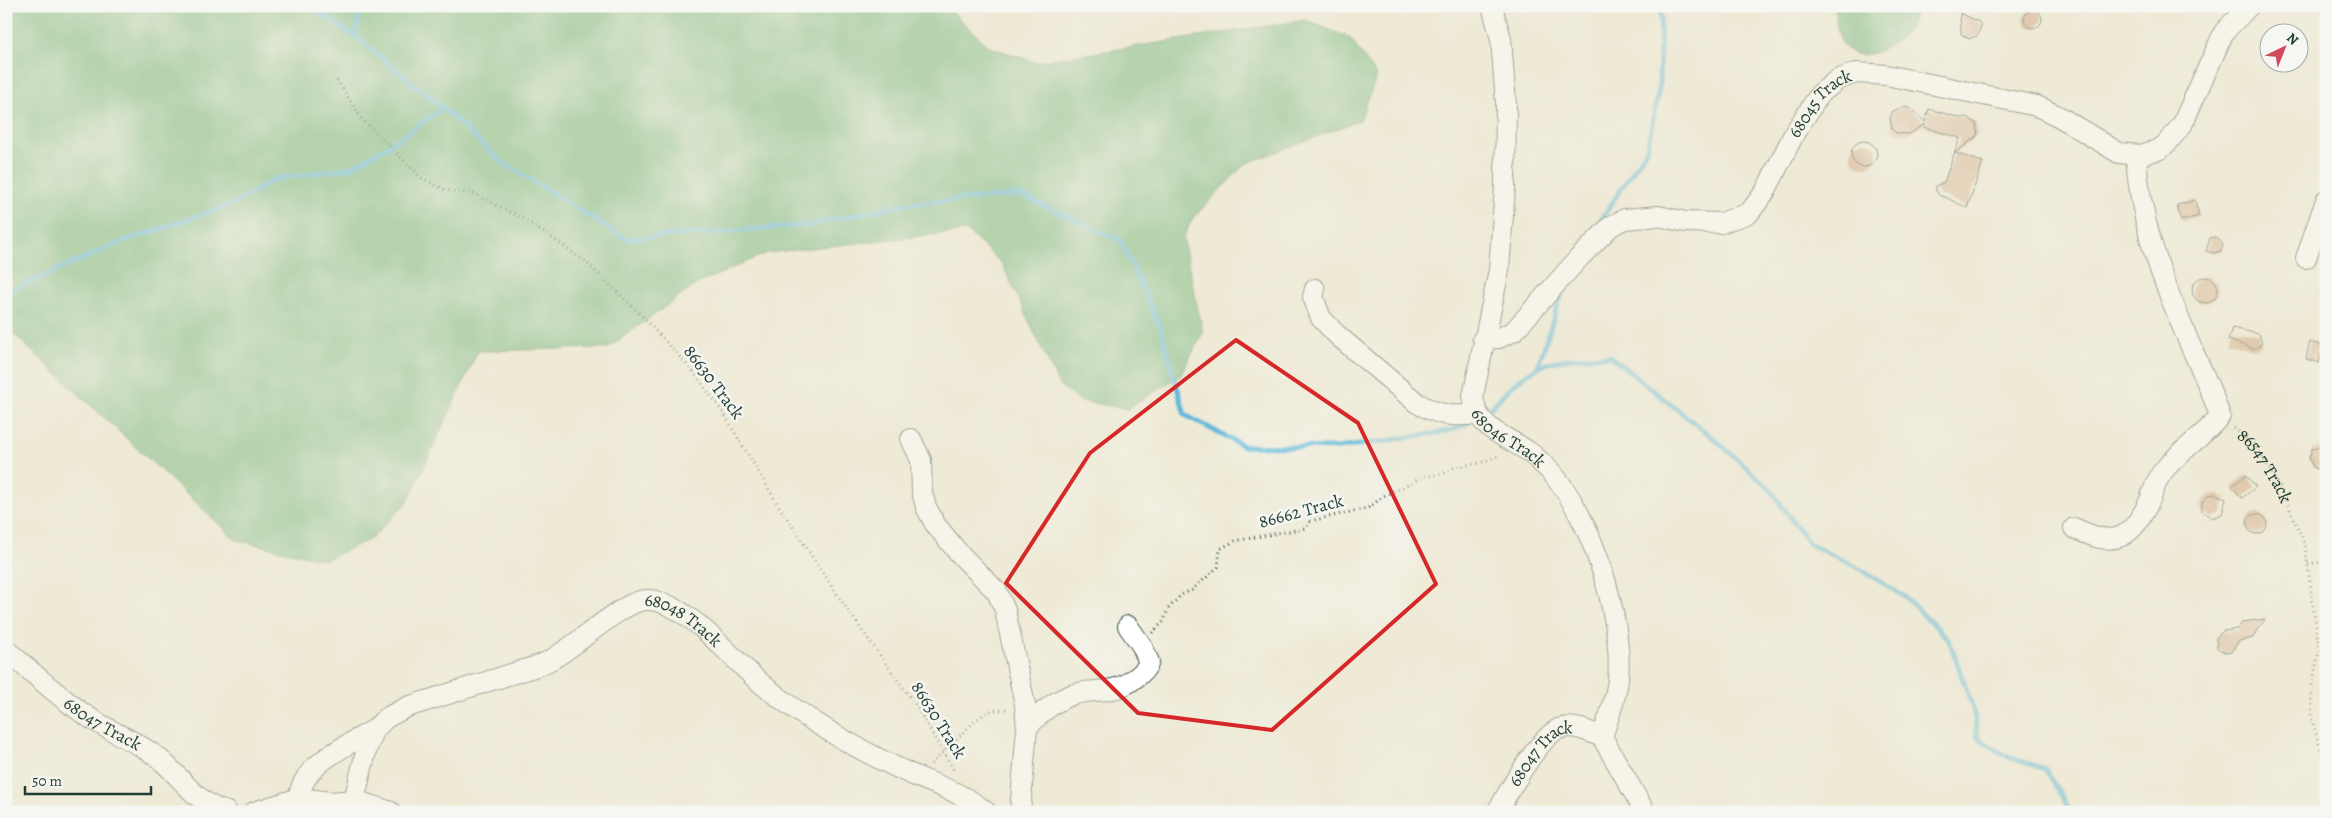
<svg xmlns="http://www.w3.org/2000/svg" width="2332" height="818" font-family="Alegreya,serif">
	<rect width="100%" height="100%" fill="#f6f6f2"/>
	<filter id="ink" filterUnits="userSpaceOnUse"><feTurbulence type="fractalNoise" baseFrequency=".02" numOctaves="2"/><feDisplacementMap in="SourceGraphic" scale="10" xChannelSelector="R" yChannelSelector="G"/><feConvolveMatrix kernelMatrix="1 2 1 2 8 2 1 2 1" color-interpolation-filters="sRGB"/></filter>
	<filter id="wash" filterUnits="userSpaceOnUse"><feTurbulence type="fractalNoise" baseFrequency=".0096" numOctaves="4" result="noise"/><feDisplacementMap in="SourceGraphic" scale="20" xChannelSelector="R" yChannelSelector="G"/><feGaussianBlur stdDeviation="1.12" result="paint"/><feColorMatrix in="noise" values="0 0 0 0 0 0 0 0 0 0 0 0 0 0 0 0 0 1.4 0 .05"/><feComposite in="paint" operator="in"/></filter>
	<g filter="url(#wash)">
		<rect width="100%" height="100%" fill="#eeead5"/>
		<!-- forest -->
		<path fill="#71b87e" stroke="#487a59" d="M6,6H946L988,46L1034,62L1306,20L1350,38L1377,76L1360,120L1245,164L1193,218L1183,238L1203,332L1181,375L1127,409L1080,401L1059,385L1002,264L967,231L767,253L697,284L608,348L478,351L407,503L371,539L325,560L236,540L6,327Z
			M1835,6H1916C1914,13 1913,22 1909,28C1898,44 1865,64 1848,50C1836,41 1836,20 1835,6Z"/>
		<g fill="none" stroke-linecap="round" stroke-linejoin="round">
			<!-- stream -->
			<path stroke="#5cb9da" stroke-width="5" d="M309,6L356,37L443,108L499,160L626,239L810,225L905,204L1021,195L1121,241L1160,327L1185,415L1243,446L1339,448L1449,431L1468,423
				M356,37L360,6
				M1595,229L1647,149L1659,89L1661,6
				M6,290H12L121,242L236,203L275,179L350,168L388,146L443,108
				M1537,368L1564,287
				M1484,415C1500,398 1516,379 1537,368C1559,357 1585,357 1610,356L1717,441L1770,489L1809,544L1855,566L1905,597L1949,640L1973,708L1978,738L2008,757L2045,769L2071,812"/>
		</g>
		<g id="blocks">
			<!-- building -->
			<path fill="#d1a581" d="M2024 19a9 9 0 1 1 18 0a9 9 0 1 1-18 0Z
				M1960,13L1979,22L1981,26L1978,35L1969,39L1961,34Z
				M1905,107L1911,109L1925,122L1929,109L1961,118L1967,117L1976,123L1978,134L1975,138L1955,153L1983,162L1967,208L1945,197L1940,196L1936,191V186L1944,182L1960,138L1924,127L1925,124L1909,134L1896,133L1892,129L1890,117L1893,111Z
				M1851 154a13 13 0 1 1 26 0a13 13 0 1 1-26 0Z
				M2195,200L2199,216L2181,221L2177,205Z
				M2215,237L2223,244L2221,251L2214,253L2206,251L2210,238Z
				M2192 290a13 13 0 1 1 26 0a13 13 0 1 1-26 0Z
				M2232,328L2259,334L2262,344L2254,349L2228,340Z
				M2310,342L2324,346L2319,363L2306,359Z
				M2326,446V471L2314,468L2309,459L2312,449Z
				M2246,475L2256,487L2242,498L2232,486Z
				M2215,494L2226,498L2222,514L2212,518L2202,511V502L2209,495Z
				M2247 524a10 10 0 1 1 20 0a10 10 0 1 1-20 0Z
				M2265,619L2253,638L2239,641L2231,652L2226,653L2217,648L2216,638L2223,631L2237,629L2243,622Z"/>
		</g>
	</g>
	<g filter="url(#ink)">
		<use href="#blocks" fill-opacity="0" stroke="#3e574c" stroke-width="1"/>
		<g fill="none" stroke-linecap="round" stroke-linejoin="round">
			<defs>
				<g id="minor">
					<path id="s2" d="M1492,6L1501,39L1506,104L1505,187L1499,270L1473,396C1474,401 1475,409 1478,414C1489,433 1513,440 1529,452C1536,457 1543,464 1549,470C1591,514 1624,619 1618,679C1616,699 1608,719 1602,737L1645,812"/>
					<path d="M2306,258L2326,200"/>
					<path d="M1315,289L1313,297L1321,318L1337,335L1417,403C1440,416 1452,417 1478,414"/>
					<path id="s3" d="M1483,339L1499,338L1514,331L1579,258L1611,226L1625,219L1658,216L1686,222L1721,223L1749,213L1765,192L1795,132L1820,94L1837,80L1856,73L1886,75L2037,106L2060,117L2119,153L2140,155L2160,149L2167,143L2182,125L2224,32L2249,6"/>
					<path d="M911,439L921,460L922,492L926,507L935,524L957,551L997,592L1005,610L1025,705L1027,728L1020,812"/>
					<path d="M2074,528C2111,546 2128,544 2148,504C2154,492 2155,480 2164,470C2181,450 2203,437 2220,416C2210,385 2195,358 2183,328C2159,271 2139,217 2136,155"/>
					<path id="s4" d="M6,650C30,670 52,691 77,709C101,728 131,738 156,756C180,774 195,804 227,812"/>
					<path d="M1027,728C1039,714 1056,700 1074,694C1096,688 1113,695 1134,679C1140,675 1146,670 1149,662L1142,646L1128,626"/>
					<path d="M299,798C301,764 349,745 375,729"/>
					<path id="s5" d="M354,800L367,748L375,729L386,718L407,707L540,665C546,662 552,660 557,656C578,644 625,600 646,600C685,599 733,661 763,685C805,719 853,747 902,770C931,784 961,791 986,812"/>
					<path d="M254,812L299,798L331,802L354,800L391,812"/>
					<path id="s6" d="M1497,812C1508,793 1542,731 1562,728C1576,725 1590,732 1602,737"/>
				</g>
			</defs>
			<!-- minor casing -->
			<use href="#minor" stroke="#3e574c" stroke-width="22"/>
			<!-- path -->
			<g stroke="#3e574c" stroke-width="3" stroke-dasharray="1 4" stroke-linecap="butt">
				<path d="M337,80L361,118L422,178L445,190L475,194L527,221L585,261L642,316L691,369L722,411L777,503L846,608L915,704L955,772"/>
				<path id="s1" d="M2234,428L2255,445L2282,490L2305,545L2319,650L2312,685L2311,717L2326,767"/>
				<path d="M2308,564L2326,561"/>
				<path d="M1152,633L1164,621L1168,609L1181,595L1192,590L1218,567L1220,549L1235,541L1306,528L1310,522L1315,520L1368,508L1384,496L1425,476L1442,474L1455,467L1480,463L1500,455"/>
				<path d="M931,764L976,720L989,711L1008,709"/>
			</g>
			<!-- minor -->
			<use href="#minor" stroke="#fff" stroke-width="20"/>
		</g>
	</g>
	<!-- marked area -->
	<path d="M0 0H2332V818H0ZM1236,340L1358,423L1436,584L1272,730L1138,713L1006,583L1090,453Z" fill="#eeead5" fill-opacity=".55" fill-rule="evenodd"/>
	<path fill="none" stroke="#d62828" stroke-width="4" stroke-linejoin="round" d="M1236,340L1358,423L1436,584L1272,730L1138,713L1006,583L1090,453Z"/>
	<g text-anchor="middle" dominant-baseline="central" stroke-width="5" stroke-linejoin="round" paint-order="stroke">
		<!-- street labels -->
		<g font-size="18" fill="#1f3d34" stroke="#f6f6f2">
			<text stroke="none"><textPath href="#s3" startOffset="450">68045 Track</textPath></text>
			<text transform="translate(714 382) rotate(53)">86630 Track</text>
			<text stroke="none"><textPath href="#s2" startOffset="452">68046 Track</textPath></text>
			<text stroke="none"><textPath href="#s1" startOffset="50">86547 Track</textPath></text>
			<text transform="translate(1301 511) rotate(-15)">86662 Track</text>
			<text stroke="none"><textPath href="#s5" startOffset="421">68048 Track</textPath></text>
			<text transform="translate(939 720) rotate(58)">86630 Track</text>
			<text stroke="none"><textPath href="#s4" startOffset="122">68047 Track</textPath></text>
			<text stroke="none"><textPath href="#s6" startOffset="75">68047 Track</textPath></text>
		</g>
	</g>
	<!-- margin -->
	<rect width="2332" height="818" fill="none" stroke="#f6f6f2" stroke-width="25"/>
	<!-- north arrow -->
	<g transform="translate(2284 48) rotate(43)"><circle r="24" fill="#f6f6f2" stroke="#a0aca6"/>
	<path d="M0-4L9 19L0 12L-9 19Z" fill="#d1495b"/>
	<text y="-8" font-size="14" font-weight="bold" text-anchor="middle" fill="#1f3d34">N</text>
	</g>
	<!-- scale -->
	<path d="M25 786v8h126v-8" fill="none" stroke="#1f3d34" stroke-width="2.5"/>
	<text x="32" y="786" font-size="15" fill="#1f3d34" stroke="#f6f6f2" stroke-width="4" paint-order="stroke">50 m</text>
</svg>
